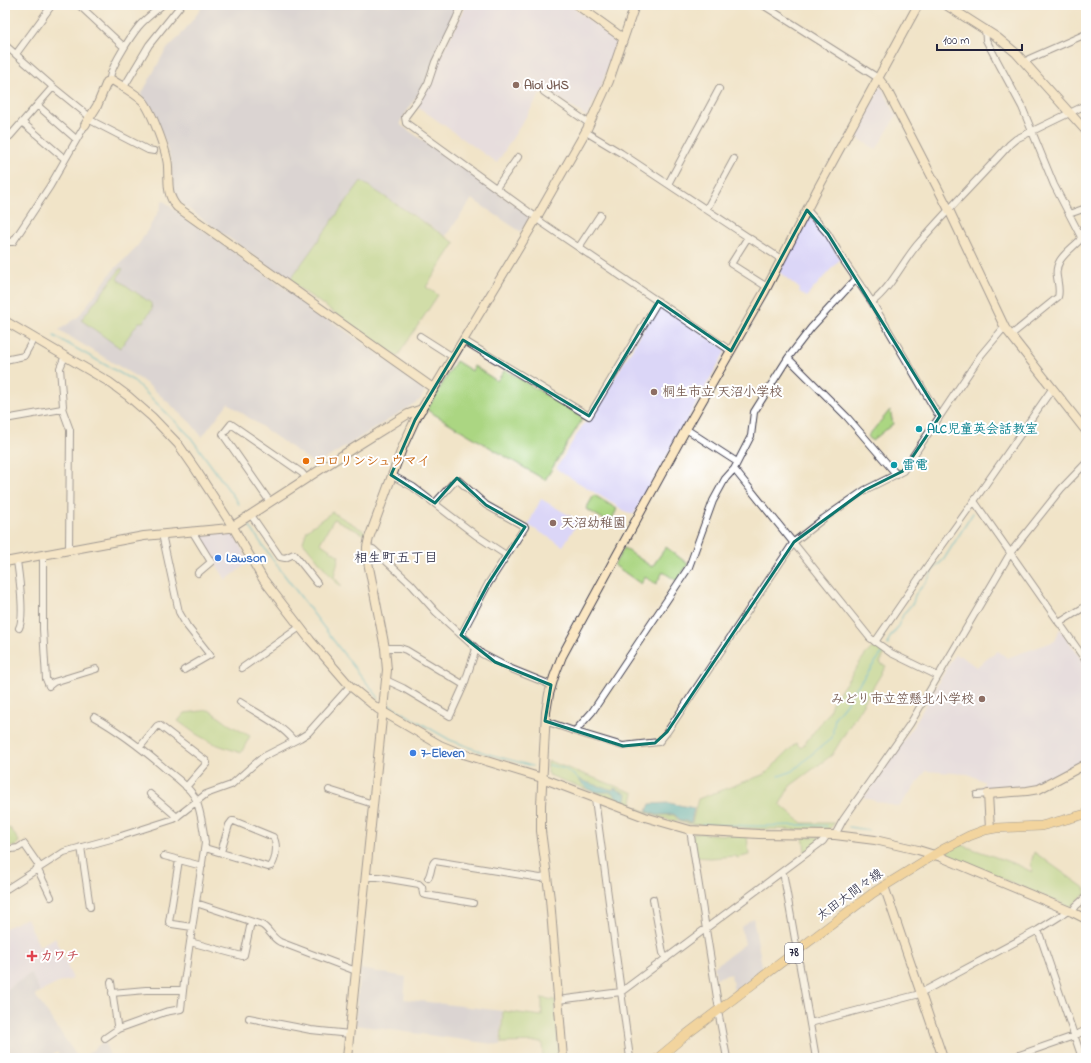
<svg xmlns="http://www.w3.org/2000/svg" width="1091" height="1063" font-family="'Indie Flower','Klee One',sans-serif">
	<rect width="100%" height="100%" fill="#fff"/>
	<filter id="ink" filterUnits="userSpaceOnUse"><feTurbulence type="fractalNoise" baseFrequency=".025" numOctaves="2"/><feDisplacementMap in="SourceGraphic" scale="8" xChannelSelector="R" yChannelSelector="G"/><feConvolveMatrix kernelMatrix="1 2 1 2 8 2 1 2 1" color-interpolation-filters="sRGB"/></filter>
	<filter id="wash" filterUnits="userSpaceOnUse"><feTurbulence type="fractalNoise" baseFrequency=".012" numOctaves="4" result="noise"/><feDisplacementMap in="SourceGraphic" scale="16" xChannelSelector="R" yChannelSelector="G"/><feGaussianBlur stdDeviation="0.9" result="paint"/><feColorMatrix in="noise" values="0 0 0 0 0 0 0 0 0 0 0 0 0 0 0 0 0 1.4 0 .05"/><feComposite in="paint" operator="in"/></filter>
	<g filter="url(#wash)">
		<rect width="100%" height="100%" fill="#f1e4c8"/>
		<!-- built -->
		<path fill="#dbd6f7" d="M465,5H570L617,42L601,87L587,117L544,88L497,163L417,106L446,45L458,23Z
			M878,85L883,89L896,116L876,150L852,134Z
			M808,216H810L826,237L840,259L806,297L799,291L800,289L779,272Z
			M658,305H661L725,349V352L634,514H630L558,470L557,467L584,423H588Z
			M541,499L579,521L563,546L528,525Z
			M228,532L234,534L249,562L226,580L197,534Z
			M1060,628L1086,666V759L1035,786L979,791L978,790L985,782L968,774L926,771L899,807L865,798L864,797L911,730L955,654L959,657L960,655L976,667L998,651L1007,658L1055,641Z
			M27,918L39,946L55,938L73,979L58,983L40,992L31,974L5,991V928Z"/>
		<!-- industrial -->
		<path fill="#c1c2dd" d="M204,5H459L425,84L401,121V125L531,216L521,232L472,199L446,236L361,181L289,281L187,208L178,200L173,192L171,188L172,164L164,139L141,95L165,51L180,36Z
			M163,200L173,209L425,387V391L420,400L316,465L228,403L202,437L191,423L152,388L140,379L59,330L78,317L114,269L127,257L139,244L159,211Z
			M753,918L763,970L734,992L731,974L716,978L714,967L745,944L741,927Z
			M360,969L406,977L404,999L502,1011L500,1045L355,1025Z
			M31,973L40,992L35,995L76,1055V1058H61L57,1052L48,1058H5V991Z
			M104,1041L111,1058H82L86,1055Z"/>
		<!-- green -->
		<path fill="#abd682" stroke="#667c5e" d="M361,181L455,243L426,287L438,295L397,357L289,281Z
			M121,268L123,269L117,279L151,303L152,309L143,322H139L120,348L81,320Z
			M456,361L472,371L474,366L497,381L505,370L581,416L583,418L545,480L427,410Z
			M890,410L893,424L872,441L868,436Z
			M594,495L617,509L610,523L586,509Z
			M332,512L366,532L365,535L334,519L320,543L339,556L334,577L341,585L340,587L303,542L307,530Z
			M666,547L688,564L677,581L663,572L656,584L645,577L641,584L614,565L624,548L652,567Z
			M874,646L885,653L880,663L886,666L832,755L790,786L780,804L802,823H835L828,830L758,829L688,824L658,817L549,775L547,773L548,762L549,761L634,793L631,806L656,815H674L679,821L692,823L698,799L765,774L796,743L801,748L828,714L832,703L865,655Z
			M209,710L230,725L250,736L241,753L212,743L196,734L178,721L185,713Z
			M10,828L19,841L16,846L5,848V830Z
			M694,833L747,836L749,855L737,858L736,856L710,858L696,857L692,835Z
			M803,837H820L821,839L805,852Z
			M959,844L1018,865L1032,872L1031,863L1034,852L1086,889V895L1082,896L1072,906L1070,907L948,856V850Z
			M542,998L555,1000L559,1058H543L542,1042L501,1043L503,1011L542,1016Z"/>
		<!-- water -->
		<path fill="#46b3c2" stroke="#346a7e" d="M578,779C589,784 601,786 613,790L614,788L627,794L626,801C614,803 618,795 611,792C594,792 589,793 578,779Z
			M669,803L694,808L691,822L680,820L674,814L657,815L647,811L650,804Z"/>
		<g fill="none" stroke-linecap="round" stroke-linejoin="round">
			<!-- stream -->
			<path stroke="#46b3c2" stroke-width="1.5" d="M54,336L134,381L189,435L239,504
				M248,524L270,556L346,657L378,697
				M888,645L889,639L897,628L904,613L913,603L915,595L929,578L932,571L944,559L973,513
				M389,705L450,740L485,753L532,766
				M549,765L565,769L579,779
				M779,776L793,771L813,753L832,738L835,717L848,701L849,697L883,652
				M702,824L757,826L802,825L827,826
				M849,827L868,830"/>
		</g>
	</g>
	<g filter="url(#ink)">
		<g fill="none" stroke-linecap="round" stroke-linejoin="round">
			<defs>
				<path id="street" d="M79,5L124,47
					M462,5L456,19L435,62L428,83L420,97L405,117L406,123L533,215L541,222L731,351
					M763,5L878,78
					M985,29L986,40L1022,107L1054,185L1081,237L1079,241C1068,252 1054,260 1057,277C1058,284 1060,290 1058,297L1011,335
					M5,45L53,87L90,117
					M16,54L52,5
					M1025,63L1029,59L1086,34
					M110,80C109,69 131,36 139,26C146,18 155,12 162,5
					M124,87L149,45L181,5
					M544,92L590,124
					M37,105L76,139
					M88,119L148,150L154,151
					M22,122L65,159
					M586,132L621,153L781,259
					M10,136L53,87
					M668,184L719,89
					M496,188L518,157
					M706,210L734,159
					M807,210L828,234L844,261L872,302L937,413L940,416
					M1069,214L1086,208
					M748,237L731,264L767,287
					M5,240L9,242H13L50,186L85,125
					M579,247L600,215
					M872,302C890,289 902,263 917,245C947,210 980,178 1010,144L1016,139L1086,105
					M420,336L453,357
					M463,340L589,416L658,301
					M788,358L847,417L897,475
					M5,360L24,356L34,338
					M62,408L70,430L69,550
					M5,419L62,409L63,406L60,368L65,356
					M686,429L737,462
					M734,469L870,638L891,653L938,676
					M391,475L413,487L477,536L506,555
					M974,501L1086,661
					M270,502L224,436L223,434L231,424L302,473L306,478
					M435,503L455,481L458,480L486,505L525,527L488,584L461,635
					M251,515L280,557L285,558L294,554L317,583
					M192,531L211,562L198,573
					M162,534L179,612L187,626L210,655L184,670
					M367,547L373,549L411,584L436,612L482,654L509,668L551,685
					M43,555V629L46,679L49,686L54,682L96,669
					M17,561C19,575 25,617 19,628
					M1059,623L1086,606
					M875,642L926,568L974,501L1052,389
					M385,648H400L406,650L464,685
					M242,668L300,627
					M386,680L403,688L450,716L464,685L476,649
					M240,702C258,714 281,724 294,741
					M94,717C121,732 144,750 168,771C177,778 188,786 194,796C200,805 204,833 205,843L184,982L181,1009L165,1012L118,1029L105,1038
					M545,721L580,733L623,746L659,742L667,732L794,542L823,519L865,490L903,471L981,355L1002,330L1005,328
					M575,731L592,712L689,567L713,501L725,479L734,469L751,436L754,412L788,358L811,328L856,279
					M140,747L157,726L159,725L206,761L207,763L186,787
					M329,790L373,804
					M150,794L177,817
					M977,795L988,794
					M595,799L630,1058
					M690,830L718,1004L720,1009
					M835,835L843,820L910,724L1011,552L1061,489L1086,463
					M81,847L90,907
					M205,848L268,867L271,866C276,860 278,843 273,837L234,821H232L229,825L221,852
					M5,850L18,848L24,844L40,867
					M164,856L202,866
					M179,860L169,922L172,924L192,927
					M37,868L51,897
					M782,872L784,877L816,1058
					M366,877H378L419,884L422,887L423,894L426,895L473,903
					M428,878C432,873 430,865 435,861L540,878L547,877
					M5,890L64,852L118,837L174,819L206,794L231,785L250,768L263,757L300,738L308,733L350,686
					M653,899L663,953L666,959
					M196,903L262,925C269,929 272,938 280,942L356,971
					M1072,912L1076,906L1086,897
					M1038,930L1082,1058
					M190,942L242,956L244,955L251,922
					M111,982L117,1025L118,1029
					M112,993L146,990H183
					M558,1000L621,992L823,841L827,835
					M717,1011L719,1016L727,1058
					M249,1018L311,1030L350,1034
					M810,1023L916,995L926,990L1038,930L1068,911
					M1011,1058L1074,1036L1086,1030"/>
				<path id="secondary" d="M577,5L623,38
					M946,5L998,38L1016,53L1086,131
					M878,78L886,88L949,210L1005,328L1086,431
					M85,125L97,106L107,82L112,80C123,87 135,93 143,101C151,110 168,154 168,167C169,182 166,194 177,207L433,388
					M5,321L109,382L128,396L152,417L178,444L196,470L233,527L263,579L310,640L350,686L378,709L440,745L457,752L542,778L645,817L690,830L759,834L835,835L875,840L918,850L941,857L1072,912L1086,919
					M5,562L144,536L230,528L352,449L408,414L422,409
					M990,829L988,794L1027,791L1039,789L1086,764
					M884,886L943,1058
					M347,1058L387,670L385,648L367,557V547L369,538L403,446L415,420L529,231L587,129L609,81L635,5
					M563,1058L550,899L541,831V805L546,712L549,694L554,677L562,656L606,575L686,429L765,291L816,192L918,5"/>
				<path id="primary" d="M658,1058L687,1034L873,893L942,850L969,836L985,830L996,828L1041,826L1086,814"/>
			</defs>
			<!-- street casing -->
			<use href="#street" stroke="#413f50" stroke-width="8"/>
			<!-- secondary casing -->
			<use href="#secondary" stroke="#413f50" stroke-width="10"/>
			<!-- primary casing -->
			<use href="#primary" stroke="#413f50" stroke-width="10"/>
			<!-- street -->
			<use href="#street" stroke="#fff" stroke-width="6"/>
			<!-- secondary -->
			<use href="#secondary" stroke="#fbe7c3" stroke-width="8"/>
			<!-- primary -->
			<use href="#primary" stroke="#f4c26a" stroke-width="9"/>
		</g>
	</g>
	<!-- marked area -->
	<path d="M0 0H1091V1063H0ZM807,210L828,234L940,416L903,471L865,490L794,542L667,732L655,743L623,746L545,721L551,685L495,662L461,635L488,584L525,527L486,505L457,478L435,503L391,475L415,420L463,340L589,416L658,301L731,351Z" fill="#f1e4c8" fill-opacity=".55" fill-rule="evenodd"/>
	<path fill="none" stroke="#0f766e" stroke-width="3" stroke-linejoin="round" d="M807,210L828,234L940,416L903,471L865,490L794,542L667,732L655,743L623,746L545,721L551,685L495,662L461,635L488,584L525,527L486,505L457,478L435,503L391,475L415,420L463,340L589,416L658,301L731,351Z"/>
	<!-- markers -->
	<g fill="#8d6e63" stroke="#fff" stroke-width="1.5">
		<circle cx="516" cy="85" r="4"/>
		<circle cx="654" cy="392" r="4"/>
		<circle cx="553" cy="523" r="4"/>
		<circle cx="982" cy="699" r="4"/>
	</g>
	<g fill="#0f9aa8" stroke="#fff" stroke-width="1.5">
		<circle cx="919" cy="429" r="4"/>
		<circle cx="894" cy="465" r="4"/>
	</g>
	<circle fill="#e8710a" stroke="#fff" stroke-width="1.5" cx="306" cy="461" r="4"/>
	<g fill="#3f7fe0" stroke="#fff" stroke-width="1.5">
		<circle cx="218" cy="558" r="4"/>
		<circle cx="413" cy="753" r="4"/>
	</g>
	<path fill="#e0444e" stroke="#fff" stroke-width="1.5" d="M30 950h4v4h4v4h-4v4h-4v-4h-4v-4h4z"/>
	<g text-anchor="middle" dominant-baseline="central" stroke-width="4" stroke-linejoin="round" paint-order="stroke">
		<!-- shield labels -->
		<rect fill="#fff" stroke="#646476" stroke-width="1" x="785" y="943" width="18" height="20" rx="3"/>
		<g font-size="12" font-weight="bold" fill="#22223b">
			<text x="794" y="953">78</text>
		</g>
		<!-- education labels -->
		<g font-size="13" font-weight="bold" fill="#785e54" stroke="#fff" text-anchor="start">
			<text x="524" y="85">Aioi JHS</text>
			<text x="662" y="392">桐生市立 天沼小学校</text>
			<text x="561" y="523">天沼幼稚園</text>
			<text x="974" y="699" text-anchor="end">みどり市立笠懸北小学校</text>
		</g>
		<!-- culture labels -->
		<g font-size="13" font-weight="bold" fill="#0d838f" stroke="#fff" text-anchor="start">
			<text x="927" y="429">ALC児童英会話教室</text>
			<text x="902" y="465">雷電</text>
		</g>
		<!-- food labels -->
		<g font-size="13" font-weight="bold" fill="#c56008" stroke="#fff" text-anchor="start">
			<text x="314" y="461">コロリンシュウマイ</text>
		</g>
		<!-- shop labels -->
		<g font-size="13" font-weight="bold" fill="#366cbe" stroke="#fff" text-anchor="start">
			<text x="226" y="558">Lawson</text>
			<text x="421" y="753">7-Eleven</text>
		</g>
		<!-- street labels -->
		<g font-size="13" fill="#22223b" stroke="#fff">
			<text transform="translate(850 895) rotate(-36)">太田大間々線</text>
		</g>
		<!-- health labels -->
		<g font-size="13" font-weight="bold" fill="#be3a42" stroke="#fff" text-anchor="start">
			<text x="40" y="956">カワチ</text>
		</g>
		<!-- neighbourhood labels -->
		<g font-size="14" fill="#22223b" stroke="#fff">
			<text x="396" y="558">相生町五丁目</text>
		</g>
	</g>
	<!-- margin -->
	<rect width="1091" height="1063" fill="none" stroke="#fff" stroke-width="20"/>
	<!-- scale -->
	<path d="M937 44v6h85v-6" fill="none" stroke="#22223b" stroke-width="2"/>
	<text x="943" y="44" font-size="12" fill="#22223b" stroke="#ffffff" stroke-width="3" paint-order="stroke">100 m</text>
</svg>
